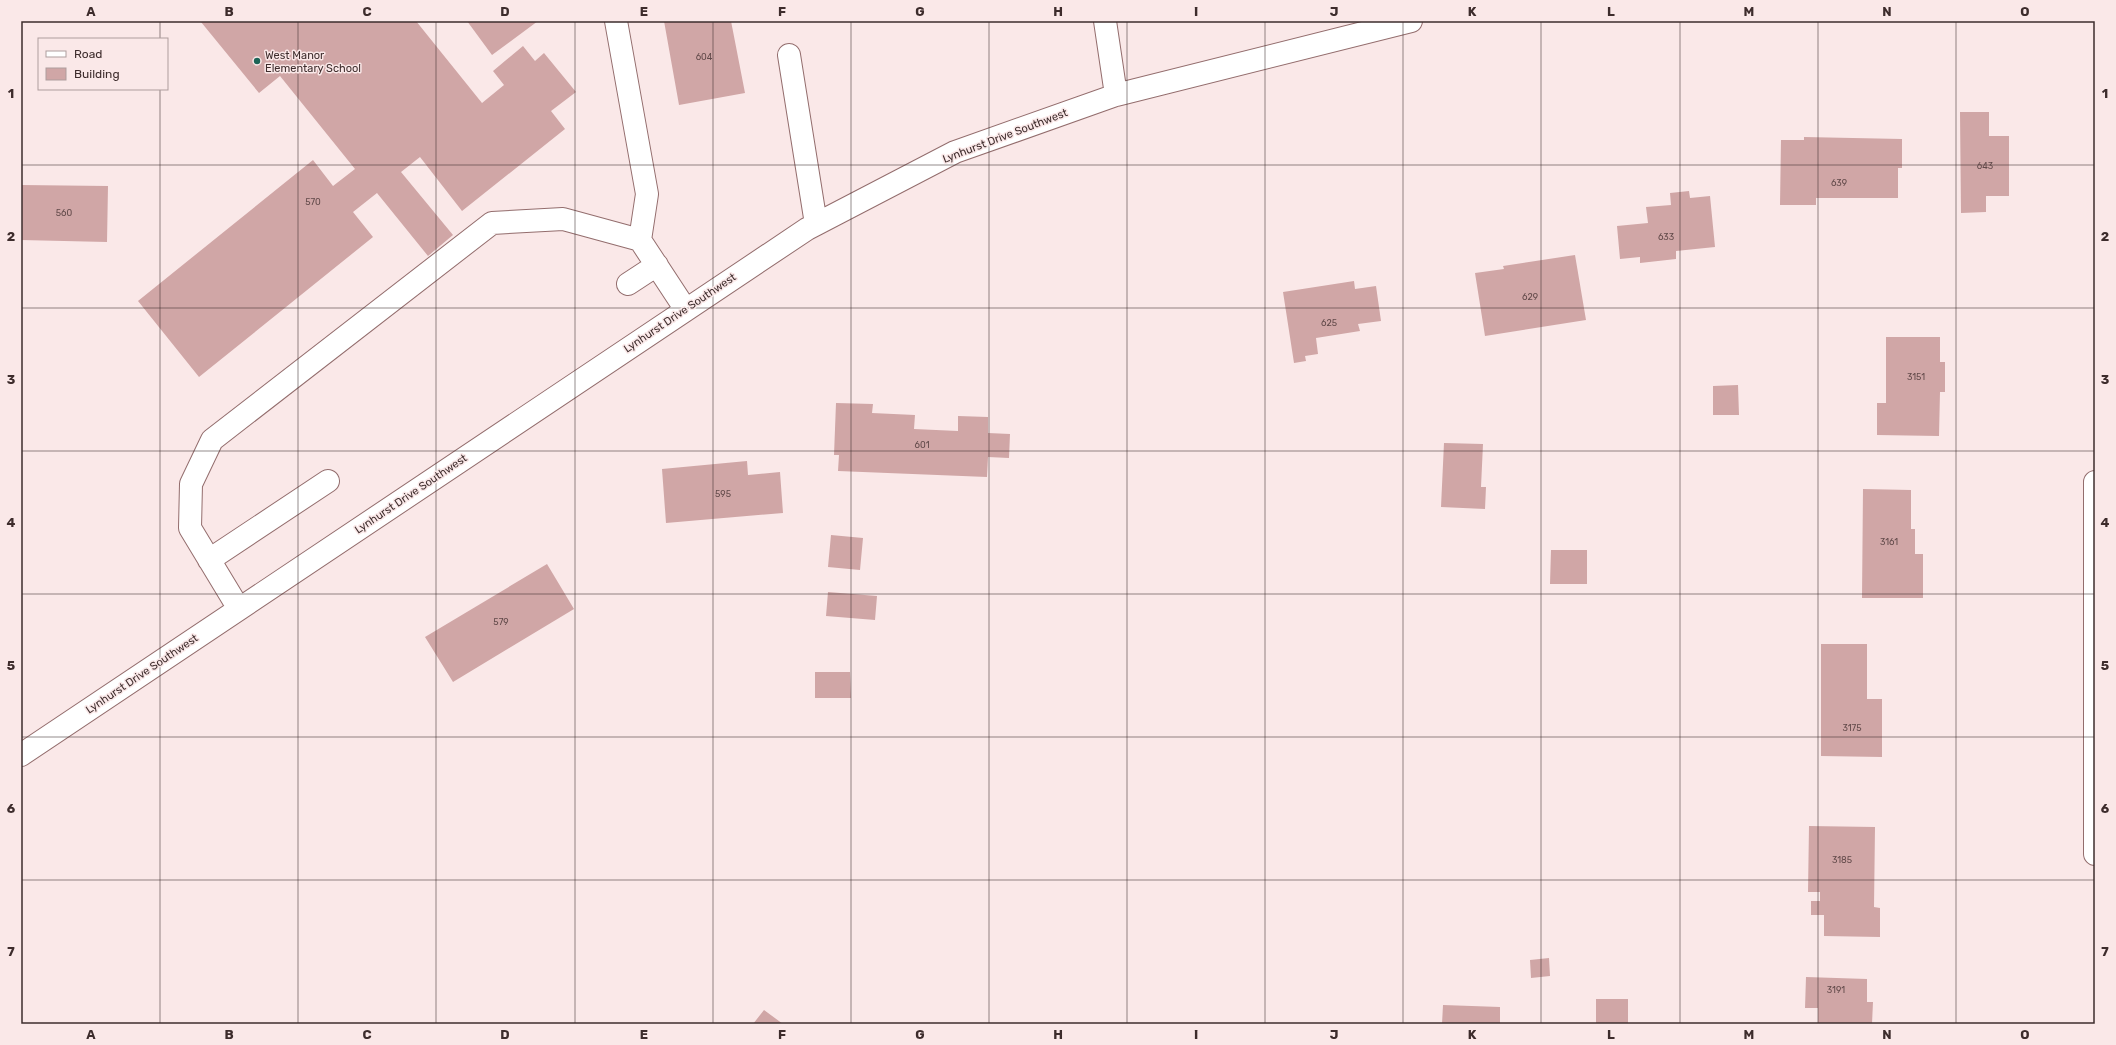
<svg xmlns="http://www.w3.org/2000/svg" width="2116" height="1045" font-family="Rubik,sans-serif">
	<rect width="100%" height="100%" fill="#fae8e8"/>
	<!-- building -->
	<path fill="#d0a6a6" d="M203,21H416L482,103L504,85L493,71L523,46L535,61L544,53L576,92L551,111L565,129L462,211L420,157L401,172L453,235L428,256L377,193L353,212L373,237L199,377L138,301L313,160L333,186L355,169L280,76L259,93L201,22Z
		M467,21H538L492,55Z
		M664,21H731L745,93L679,105Z
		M1960,112H1989V136H2009V196H1986V212L1961,213Z
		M1804,137L1902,139V168H1898V198H1816V205H1780L1781,140H1804Z
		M21,185L108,186L107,242L21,240Z
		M1689,191L1690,198L1710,196L1715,247L1676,251V259L1640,263V257L1620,259L1617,226L1648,223L1646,207L1671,205L1670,193Z
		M1575,255L1586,320L1485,336L1475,273L1504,269L1503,266Z
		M1354,281L1355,289L1376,286L1381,321L1358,324L1360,331L1316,338L1318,354L1305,356L1306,361L1294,363L1283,292Z
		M1886,337H1940V362H1945V392H1940L1939,436L1877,435V403H1886Z
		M1738,385L1739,415H1713V386Z
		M836,403L873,404L872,413L915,415L914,429L958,431V416L988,417V433L1010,434L1009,458L988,457L987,477L838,471L839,455H834Z
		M1444,443L1483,444L1481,487H1486L1485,509L1441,507Z
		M747,461L748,475L780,472L783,513L666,523L662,469Z
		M1863,489L1911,490V529H1915V554H1923V598H1862Z
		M831,535L863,538L860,570L828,567Z
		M1551,550H1587V584H1550Z
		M547,564L574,609L453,682L425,637Z
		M828,592L877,596L875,620L826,616Z
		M1821,644H1867V699H1882V757L1821,756Z
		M815,672H850L851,698H815Z
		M1809,826L1875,827L1874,907L1880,908V937L1824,936V915H1811V901H1820V892H1808Z
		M1549,958L1550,976L1531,978L1530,960Z
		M1806,977L1867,979V1002H1873L1872,1024H1818V1008H1805Z
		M1596,999H1628V1024H1596Z
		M1443,1005L1500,1007V1024H1442Z
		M764,1010L783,1024H753Z"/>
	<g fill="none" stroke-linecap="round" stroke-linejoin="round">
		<defs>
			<path id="minor" d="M616,21L647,194L640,240
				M1105,21L1116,95
				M789,55L816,224
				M628,284L657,265
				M2095,482V854
				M209,560L328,481
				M239,609L190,528L191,484L212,440L492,223L563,219L640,240L686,310
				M21,755L807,229L955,152L1116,95L1411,21"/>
		</defs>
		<!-- minor casing -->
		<use href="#minor" stroke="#936d6d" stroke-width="24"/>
		<!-- minor -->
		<use href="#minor" stroke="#fff" stroke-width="22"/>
	</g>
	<!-- grid -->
	<path fill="none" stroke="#3d2c2c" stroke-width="1" stroke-opacity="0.55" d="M160,21V39M298,21V1024M436,21V1024M575,21V1024M713,21V1024M851,21V1024M989,21V1024M1127,21V1024M1265,21V1024M1403,21V1024M1541,21V1024M1680,21V1024M1818,21V1024M1956,21V1024M160,89V1024M21,165H2095M21,308H2095M21,451H2095M21,594H2095M21,737H2095M21,880H2095"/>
	<!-- markers -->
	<circle fill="#1d6457" stroke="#fae8e8" stroke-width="1.5" cx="257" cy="61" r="4"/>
	<g text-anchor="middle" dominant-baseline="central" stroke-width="3" stroke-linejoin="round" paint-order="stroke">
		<!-- number labels -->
		<g font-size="9" fill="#624a4a">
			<text x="704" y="57">604</text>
			<text x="1985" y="166">643</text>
			<text x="1839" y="183">639</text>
			<text x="313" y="202">570</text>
			<text x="64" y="213">560</text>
			<text x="1666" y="237">633</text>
			<text x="1530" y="297">629</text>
			<text x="1329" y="323">625</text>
			<text x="1916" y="377">3151</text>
			<text x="922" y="445">601</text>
			<text x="723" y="494">595</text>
			<text x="1889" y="542">3161</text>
			<text x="501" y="622">579</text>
			<text x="1852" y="728">3175</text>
			<text x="1842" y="860">3185</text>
			<text x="1836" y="990">3191</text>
		</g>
		<!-- poi labels -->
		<g font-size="11" fill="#3d2c2c" stroke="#fae8e8" text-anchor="start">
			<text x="265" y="55">West Manor<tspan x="265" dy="13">Elementary School</tspan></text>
		</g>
		<!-- street labels -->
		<g font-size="11" fill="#3d2c2c" stroke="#fae8e8">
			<text transform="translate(1005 136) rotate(-21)">Lynhurst Drive Southwest</text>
			<text transform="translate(680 313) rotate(-34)">Lynhurst Drive Southwest</text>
			<text transform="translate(411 494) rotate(-34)">Lynhurst Drive Southwest</text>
			<text transform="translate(142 674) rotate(-34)">Lynhurst Drive Southwest</text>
		</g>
	</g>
	<!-- border -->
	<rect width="2116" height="1045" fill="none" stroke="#fae8e8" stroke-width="44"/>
	<!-- legend -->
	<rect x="38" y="38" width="130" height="52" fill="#fae8e8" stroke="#ae9d9d"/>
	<rect x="46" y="51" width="20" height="6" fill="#ffffff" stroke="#ae9d9d"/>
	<text x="74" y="58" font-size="12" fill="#3d2c2c">Road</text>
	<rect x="46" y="68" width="20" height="12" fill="#d0a6a6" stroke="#ae9d9d"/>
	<text x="74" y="78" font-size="12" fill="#3d2c2c">Building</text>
	<rect x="22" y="22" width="2072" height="1001" fill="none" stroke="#3d2c2c" stroke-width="1.5"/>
	<g font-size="13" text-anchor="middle" font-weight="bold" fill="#3d2c2c">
		<text x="91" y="16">A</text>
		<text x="229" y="16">B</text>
		<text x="367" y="16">C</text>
		<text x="505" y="16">D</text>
		<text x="644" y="16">E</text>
		<text x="782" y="16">F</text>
		<text x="920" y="16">G</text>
		<text x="1058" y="16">H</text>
		<text x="1196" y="16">I</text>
		<text x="1334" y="16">J</text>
		<text x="1472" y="16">K</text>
		<text x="1611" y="16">L</text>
		<text x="1749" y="16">M</text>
		<text x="1887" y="16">N</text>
		<text x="2025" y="16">O</text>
		<text x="11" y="98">1</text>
		<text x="2105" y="98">1</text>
		<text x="11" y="241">2</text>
		<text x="2105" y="241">2</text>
		<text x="11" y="384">3</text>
		<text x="2105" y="384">3</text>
		<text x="11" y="527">4</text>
		<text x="2105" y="527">4</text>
		<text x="11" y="670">5</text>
		<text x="2105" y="670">5</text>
		<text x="11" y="813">6</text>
		<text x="2105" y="813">6</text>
		<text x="11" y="956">7</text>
		<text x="2105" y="956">7</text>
		<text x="91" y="1039">A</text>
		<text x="229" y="1039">B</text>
		<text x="367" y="1039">C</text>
		<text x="505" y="1039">D</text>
		<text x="644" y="1039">E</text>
		<text x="782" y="1039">F</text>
		<text x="920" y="1039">G</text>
		<text x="1058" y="1039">H</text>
		<text x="1196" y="1039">I</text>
		<text x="1334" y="1039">J</text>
		<text x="1472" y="1039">K</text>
		<text x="1611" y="1039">L</text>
		<text x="1749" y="1039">M</text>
		<text x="1887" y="1039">N</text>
		<text x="2025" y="1039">O</text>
	</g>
</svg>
